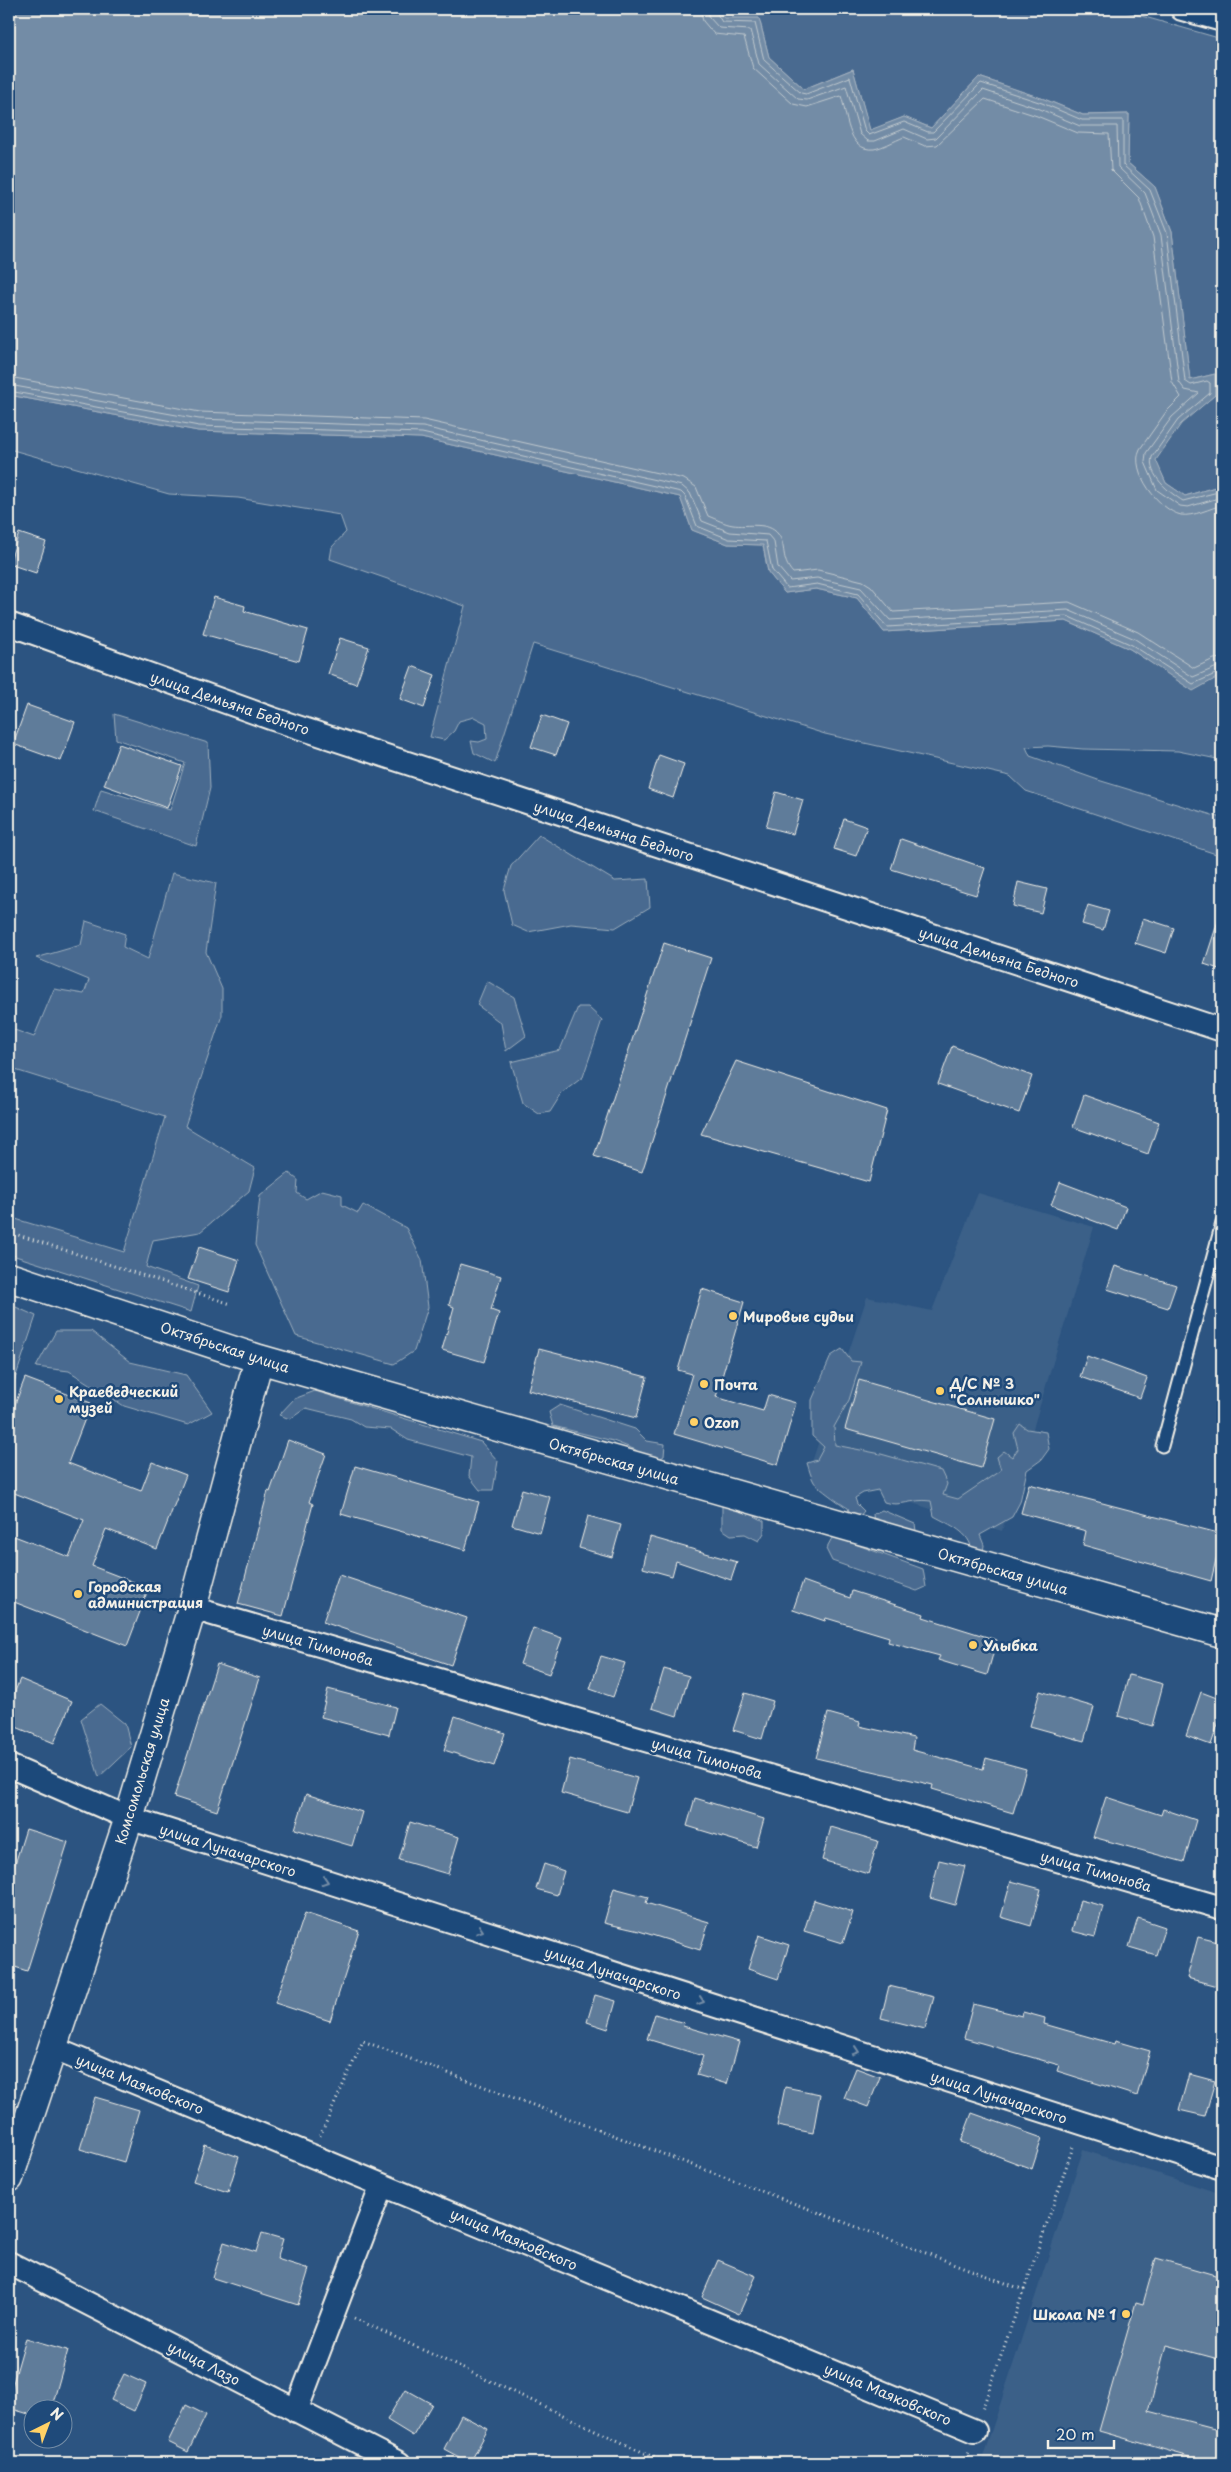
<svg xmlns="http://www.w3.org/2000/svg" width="1231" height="2472" font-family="'Playpen Sans',sans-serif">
	<rect width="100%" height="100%" fill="#2c5481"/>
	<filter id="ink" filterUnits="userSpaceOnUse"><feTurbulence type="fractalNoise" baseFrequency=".02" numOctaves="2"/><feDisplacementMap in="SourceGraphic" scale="10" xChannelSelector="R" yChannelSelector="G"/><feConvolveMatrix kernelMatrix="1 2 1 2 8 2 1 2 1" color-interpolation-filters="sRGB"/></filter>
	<g filter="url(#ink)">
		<!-- built -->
		<path fill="#3b6088" d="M978,1193L1094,1227L1002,1531L809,1471L867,1297L932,1311Z
			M1083,2150L1222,2194V2463H981Z"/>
		<!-- green -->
		<path fill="#496b90" stroke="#9eaebc" d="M717,9H1117L1222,39V485L1185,496L1166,483L1155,460L1181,423L1215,395V374L1190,380L1172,232L1155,187L1128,163L1129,114L1083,115L1044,99L979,77L931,128L904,117L870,131L853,69L804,89L769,57L759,18H723Z
			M9,395L198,431L421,438L680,497L692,530L728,544L763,545L768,572L785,593L816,589L857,598L884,632L1066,621L1130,649L1193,690L1222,675V760L1178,751L1083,749L1048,746L1026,747L1030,756L1098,780L1222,818V856L1026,791L1010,776L825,734L533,644L495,763L474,753L471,741L479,742L487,739L486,723L474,717L459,721L454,731L444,740L430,737L465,606L330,559L332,547L346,532L340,515L238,498L169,494L9,449Z
			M114,714L208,743L210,788L196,846L94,811L101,789L170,810L185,763L116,739Z
			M539,835L615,881L648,879L650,907L615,928L571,924L528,932L512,925L504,890L511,866Z
			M172,873L216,883L206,952L222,989V1015L185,1126L255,1168L249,1191L200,1232L153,1240L146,1267L198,1286L191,1312L9,1254V1217L124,1252L165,1117L9,1068V1028L34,1037L54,989L84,994L89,980L36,958L81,945L86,921L125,934L123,947L148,959Z
			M487,981L514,997L526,1036L506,1051L501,1023L477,1005Z
			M578,1007H588L602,1020L583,1077L562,1093L550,1112L539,1114L523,1103L511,1062L560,1050Z
			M289,1173L298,1180L297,1193L306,1199L322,1190L342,1195V1205L358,1213L363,1205L406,1228L422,1260L428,1307L414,1351L394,1364L296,1336L255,1245L260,1196Z
			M9,1304L36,1316L9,1397Z
			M56,1331H91L130,1362L186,1375L212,1412L188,1425L124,1406L69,1371L36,1367Z
			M842,1349L851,1361L861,1362L849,1400L834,1427L835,1445L881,1454L941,1471L947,1484L943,1495L958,1499L1001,1470L997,1457L1004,1451L1012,1457L1018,1449L1014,1433L1020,1424L1027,1429L1046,1432L1049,1449L1041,1460L1027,1470L1020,1502L1012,1517L980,1535L984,1545L983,1553L972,1551C970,1532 950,1525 934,1516L931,1501C911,1498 901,1508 884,1502L878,1490L863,1493L855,1498L857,1504L864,1511L858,1518L851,1517L848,1508C842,1505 817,1487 814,1482C811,1477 809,1469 807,1463L817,1460L824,1447L812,1436V1400L831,1356Z
			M315,1391L481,1442L498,1461L493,1490H480L469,1476L471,1457L408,1440L391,1429L364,1427L351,1419L306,1408L290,1419L279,1415L294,1399Z
			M560,1405L635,1429L647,1441L665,1444L664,1456L655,1462L640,1458L636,1450L613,1441L553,1426L549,1412Z
			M722,1505L749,1513L764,1521V1533L759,1541L745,1534L731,1535L722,1529Z
			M882,1510L915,1524L917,1537L874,1524L873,1514Z
			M833,1536L923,1569L926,1587L917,1591L832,1561L826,1549Z
			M100,1704L125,1724L131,1747L99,1777L81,1719Z"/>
		<!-- water -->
		<path fill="#738ca6" stroke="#a7b4c0" d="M9,9H717L724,18H759L769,57L804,89L853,69L870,130L904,117L931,128L979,77L1044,99L1083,115L1129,114L1128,163L1155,187L1172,232L1190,380L1215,374V395L1181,424L1156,460L1166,483L1185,496L1222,485V675L1193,691L1130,649L1066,621L884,632L857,598L816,589L785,593L768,572L763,545L728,544L692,530L680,497L421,438L198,431L9,395Z"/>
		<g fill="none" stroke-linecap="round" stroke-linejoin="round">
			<!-- shore -->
			<path stroke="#c0c9ce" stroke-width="1" d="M700,9L703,21L714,34L744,37L753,68L793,104L807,107L841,96C847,112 847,152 874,149C884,147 894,141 904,137L925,146L937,145L985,99L1037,116L1078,133L1109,134L1111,170L1139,198L1153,237L1172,382L1181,397L1166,412L1140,449C1129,471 1159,510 1181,515C1193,517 1211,508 1222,505
				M707,9L709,17L719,28L750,30L759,64L798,99L807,100L846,86L860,134L868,141H875L904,129L927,139L936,138L983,90L1040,109L1080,126H1117L1118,167L1145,193L1161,235L1179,382L1185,390L1199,393L1172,417L1146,453L1145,462L1157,490L1180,506L1188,507L1222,497
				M714,9L722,22L755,23L764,60L801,93L806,94L850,77L865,131L869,135L904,122L928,132H933L981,83L1042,103L1082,120H1123V165L1150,190L1167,233L1185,381L1191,385L1207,381L1210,383V393L1178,420L1152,457C1147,475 1170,493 1183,501L1222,491
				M9,377L200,412L424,420L684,479L696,487L708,516C716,519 725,524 733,525C747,527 768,521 778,534C787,546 780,559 793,573L818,570L863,581L871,586L893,612L1069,602L1138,632L1194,668L1214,659L1222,658
				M9,385L199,419L423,427L682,486L690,493L702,521L730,532L768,535L774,542L778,567L790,581L817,578L861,588L890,620L1068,610L1135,639L1193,677L1222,665
				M9,391L199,426L422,433L681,492L685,496L697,526L729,539L766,541L772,570L787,588L817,584L858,594L887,627L1067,616L1132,645L1193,684L1222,671"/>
		</g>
		<!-- building -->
		<path fill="#5e7b9a" stroke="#f4f1e8" d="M19,533L46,542L36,573L9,564Z
			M214,597L245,606L244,611L308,630L299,661L203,634Z
			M340,638L369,647L356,684L328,674Z
			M412,666L435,675L424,708L400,699Z
			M27,705L75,722L61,761L13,744Z
			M542,715L567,724L556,755L531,747Z
			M119,744L182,766L167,808L104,785Z
			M659,755L684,764L673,798L648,789Z
			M776,792L803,800L793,834L766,827Z
			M844,819L867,827L856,856L834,849Z
			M901,839L985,868L976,895L891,869Z
			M1018,882L1047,889L1041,913L1013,906Z
			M1088,905L1109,911L1103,930L1082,924Z
			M1143,918L1174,928L1166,953L1135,943Z
			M1219,918H1222V970L1204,964Z
			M664,943L711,958L642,1172L594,1156Z
			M952,1046L1032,1076L1019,1113L938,1084Z
			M736,1061L887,1110L869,1182L701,1134Z
			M1084,1095L1159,1122L1148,1154L1073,1127Z
			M1060,1182L1126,1207L1118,1230L1051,1205Z
			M199,1247L239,1260L229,1292L188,1279Z
			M460,1264L501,1276L491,1310L499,1313L484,1362L442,1350L454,1307L449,1305Z
			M1115,1266L1176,1285L1168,1308L1107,1289Z
			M702,1289L744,1302L716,1397L763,1411L768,1395L796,1403L778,1465L674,1434L692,1374L678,1370Z
			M539,1349L647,1377L636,1418L528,1390Z
			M1087,1356L1147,1378L1140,1398L1080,1377Z
			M25,1378L91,1403L68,1463L141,1491L152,1462L186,1475L157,1549L106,1529L92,1566L149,1588L127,1646L9,1600V1534L69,1557L84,1520L9,1491V1420Z
			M859,1380L995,1419L981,1468L845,1429Z
			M288,1440L326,1454L309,1502L313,1504L283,1616L238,1604L268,1491L270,1492Z
			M355,1466L479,1502L465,1550L341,1514Z
			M1029,1484L1222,1534L1211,1581L1083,1545L1086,1531L1021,1513Z
			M522,1489L550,1497L540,1533L512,1525Z
			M588,1516L621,1525L612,1557L579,1548Z
			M650,1537L737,1562L731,1580L676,1561L672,1576L643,1568Z
			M339,1575L467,1618L451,1665L323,1622Z
			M803,1581L850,1598L852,1591L924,1614L923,1617L997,1640L987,1675L938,1660L940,1656L888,1642L889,1637L826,1618L825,1621L793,1610Z
			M533,1628L562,1638L549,1674L520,1664Z
			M601,1656L625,1663L613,1697L590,1689Z
			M217,1664L260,1678L217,1811L174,1797Z
			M664,1669L689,1676L677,1716L652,1708Z
			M1129,1675L1163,1684L1152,1726L1118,1716Z
			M20,1679L72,1701L54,1743L9,1724V1706Z
			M328,1689L396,1707L389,1735L321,1717Z
			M1040,1691L1094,1707L1084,1741L1030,1726Z
			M1201,1692L1222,1700V1712L1211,1745L1186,1736Z
			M745,1693L773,1701L762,1739L733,1730Z
			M828,1713L860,1722L859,1726L914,1738L912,1750L983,1769L986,1758L1026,1769L1013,1813L932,1789L933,1785L816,1758Z
			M455,1716L505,1733L494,1766L444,1750Z
			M570,1759L637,1778L627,1812L561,1793Z
			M306,1794L362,1812L352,1846L295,1829Z
			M1106,1797L1161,1815L1163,1809L1196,1820L1184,1862L1093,1837Z
			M695,1798L764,1819L756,1847L687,1826Z
			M410,1822L459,1837L448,1874L399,1860Z
			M831,1827L878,1841L868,1874L822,1860Z
			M26,1829L68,1842L27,1971L9,1965V1883Z
			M939,1860L965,1866L955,1905L930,1898Z
			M544,1864L564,1871L557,1895L536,1889Z
			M1011,1881L1041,1889L1031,1926L1001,1917Z
			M614,1888L648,1897L646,1903L709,1922L700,1950L639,1931L604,1923Z
			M814,1900L853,1912L843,1943L804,1931Z
			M1080,1900L1103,1906L1095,1937L1072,1931Z
			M305,1913L359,1931L330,2021L275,2003Z
			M1138,1918L1165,1927L1156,1955L1129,1947Z
			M759,1935L789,1945L778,1979L748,1969Z
			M1198,1937L1222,1943V1965L1217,1986L1187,1978Z
			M889,1986L934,1997L925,2029L881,2018Z
			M595,1995L616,2001L608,2029L587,2022Z
			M973,2004L1022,2016L1023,2012L1045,2018L1044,2024L1114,2044L1115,2041L1150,2051L1137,2096L1057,2071L1059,2065L964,2038Z
			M655,2014L684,2023L683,2026L739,2042L727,2084L697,2075L703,2056L647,2039Z
			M856,2068L880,2077L868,2107L844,2098Z
			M1189,2074L1215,2081L1205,2116L1179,2110Z
			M785,2087L820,2094L813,2133L777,2126Z
			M95,2097L139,2110L124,2162L80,2149Z
			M972,2113L1042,2138L1032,2169L961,2142Z
			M205,2145L239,2157L228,2192L193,2181Z
			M262,2233L283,2239L277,2259L309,2269L298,2305L213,2278L224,2242L256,2252Z
			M1156,2258L1222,2277V2360L1166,2345L1149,2411L1222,2430V2463H1211L1099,2431L1136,2302L1143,2304Z
			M718,2260L756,2276L739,2314L702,2297Z
			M26,2338L68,2350L51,2410H32V2415L9,2408V2397Z
			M124,2374L146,2384L134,2411L111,2400Z
			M405,2389L432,2404L413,2436L387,2420Z
			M186,2405L206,2415L188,2452L168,2442Z
			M461,2415L488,2429L470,2463L444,2449Z"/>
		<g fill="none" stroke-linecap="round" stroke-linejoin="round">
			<defs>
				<path id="service" d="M1162,1446L1222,1223"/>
				<path id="minor" d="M1182,9L1222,20
					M9,624L273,719L1222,1030
					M192,1608L1222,1908
					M9,1766L129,1818L1222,2168
					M52,2048L975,2431
					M9,2263L399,2463
					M296,2411L382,2185"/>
				<path id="tertiary" d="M9,1277L259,1359L1222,1633
					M9,2178L129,1818L192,1608L259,1359"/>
			</defs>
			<!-- service casing -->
			<use href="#service" stroke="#f4f1e8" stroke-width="15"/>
			<!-- minor casing -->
			<use href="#minor" stroke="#f4f1e8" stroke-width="26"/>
			<!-- tertiary casing -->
			<use href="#tertiary" stroke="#f4f1e8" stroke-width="31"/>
			<!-- path -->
			<path stroke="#f4f1e8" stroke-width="3" stroke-dasharray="1 4" stroke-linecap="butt" d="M9,1232L231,1304
				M320,2136L363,2041L1024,2290L982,2410
				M1024,2290L1074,2144
				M354,2318L666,2463
				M965,2463L969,2452"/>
			<!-- service -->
			<use href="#service" stroke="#1f4a7a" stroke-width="11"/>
			<!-- minor -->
			<use href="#minor" stroke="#1f4a7a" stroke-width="22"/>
			<!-- tertiary -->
			<use href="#tertiary" stroke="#1f4a7a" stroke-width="28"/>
		</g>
		<!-- one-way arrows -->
		<defs><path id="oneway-chevron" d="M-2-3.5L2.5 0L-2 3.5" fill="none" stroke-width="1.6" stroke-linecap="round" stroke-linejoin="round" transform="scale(1.25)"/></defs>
		<g stroke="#748da6">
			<use href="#oneway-chevron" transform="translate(325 1881) rotate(18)"/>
			<use href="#oneway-chevron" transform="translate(480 1930) rotate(18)"/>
			<use href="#oneway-chevron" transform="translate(701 2001) rotate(18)"/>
			<use href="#oneway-chevron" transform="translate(856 2051) rotate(18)"/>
		</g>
	</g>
	<!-- markers -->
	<g fill="#ffd166" stroke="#1f4a7a" stroke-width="2">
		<circle cx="733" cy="1316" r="5"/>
		<circle cx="704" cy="1384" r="5"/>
		<circle cx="940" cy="1391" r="5"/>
		<circle cx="59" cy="1399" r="5"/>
		<circle cx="694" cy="1422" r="5"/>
		<circle cx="78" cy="1594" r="5"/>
		<circle cx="973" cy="1645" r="5"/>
		<circle cx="1126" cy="2314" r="5"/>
	</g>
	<g text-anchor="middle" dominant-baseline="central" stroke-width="5" stroke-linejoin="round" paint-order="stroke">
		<!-- street labels -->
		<g font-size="14" fill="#f4f1e8" stroke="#1f4a7a">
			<text transform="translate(230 703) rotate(19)">улица Демьяна Бедного</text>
			<text transform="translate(614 831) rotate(18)">улица Демьяна Бедного</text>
			<text transform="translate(999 957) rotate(18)">улица Демьяна Бедного</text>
			<text transform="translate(225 1347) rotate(18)">Октябрьская улица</text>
			<text transform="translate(614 1461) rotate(16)">Октябрьская улица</text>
			<text transform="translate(1003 1571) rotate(16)">Октябрьская улица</text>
			<text transform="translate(318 1645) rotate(16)">улица Тимонова</text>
			<text transform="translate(707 1758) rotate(16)">улица Тимонова</text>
			<text transform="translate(142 1771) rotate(-73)">Комсомольская улица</text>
			<text transform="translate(228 1850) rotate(18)">улица Луначарского</text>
			<text transform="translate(1096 1871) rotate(16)">улица Тимонова</text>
			<text transform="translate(613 1973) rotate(18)">улица Луначарского</text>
			<text transform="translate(140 2084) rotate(22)">улица Маяковского</text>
			<text transform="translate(999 2097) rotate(18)">улица Луначарского</text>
			<text transform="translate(514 2239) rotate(23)">улица Маяковского</text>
			<text transform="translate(204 2363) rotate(27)">улица Лазо</text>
			<text transform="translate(888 2394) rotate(23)">улица Маяковского</text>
		</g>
		<!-- poi labels -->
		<g font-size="14" font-weight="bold" fill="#f4f1e8" stroke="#1f4a7a" text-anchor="start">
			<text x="743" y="1316">Мировые судьи</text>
			<text x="950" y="1383">Д/С № 3<tspan x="950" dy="16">"Солнышко"</tspan></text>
			<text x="714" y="1384">Почта</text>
			<text x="69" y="1391">Краеведческий<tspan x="69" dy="16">музей</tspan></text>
			<text x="704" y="1422">Ozon</text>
			<text x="88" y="1586">Городская<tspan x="88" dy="16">администрация</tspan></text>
			<text x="983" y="1645">Улыбка</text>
			<text x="1116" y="2314" text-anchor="end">Школа № 1</text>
		</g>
	</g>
	<!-- margin -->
	<rect width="1231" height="2472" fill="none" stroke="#1f4a7a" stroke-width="30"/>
	<rect x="15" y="15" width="1201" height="2442" fill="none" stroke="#f4f1e8" stroke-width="2" filter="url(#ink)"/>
	<!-- north arrow -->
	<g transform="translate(48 2424) rotate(42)"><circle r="24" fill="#1f4a7a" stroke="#748da6"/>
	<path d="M0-4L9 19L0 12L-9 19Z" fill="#ffd166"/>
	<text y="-8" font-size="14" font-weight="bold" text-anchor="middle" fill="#f4f1e8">N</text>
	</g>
	<!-- scale -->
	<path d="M1048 2440v8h66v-8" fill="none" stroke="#f4f1e8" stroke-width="2.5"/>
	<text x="1056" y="2440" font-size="15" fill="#f4f1e8" stroke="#1f4a7a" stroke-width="4" paint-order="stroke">20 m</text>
</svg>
